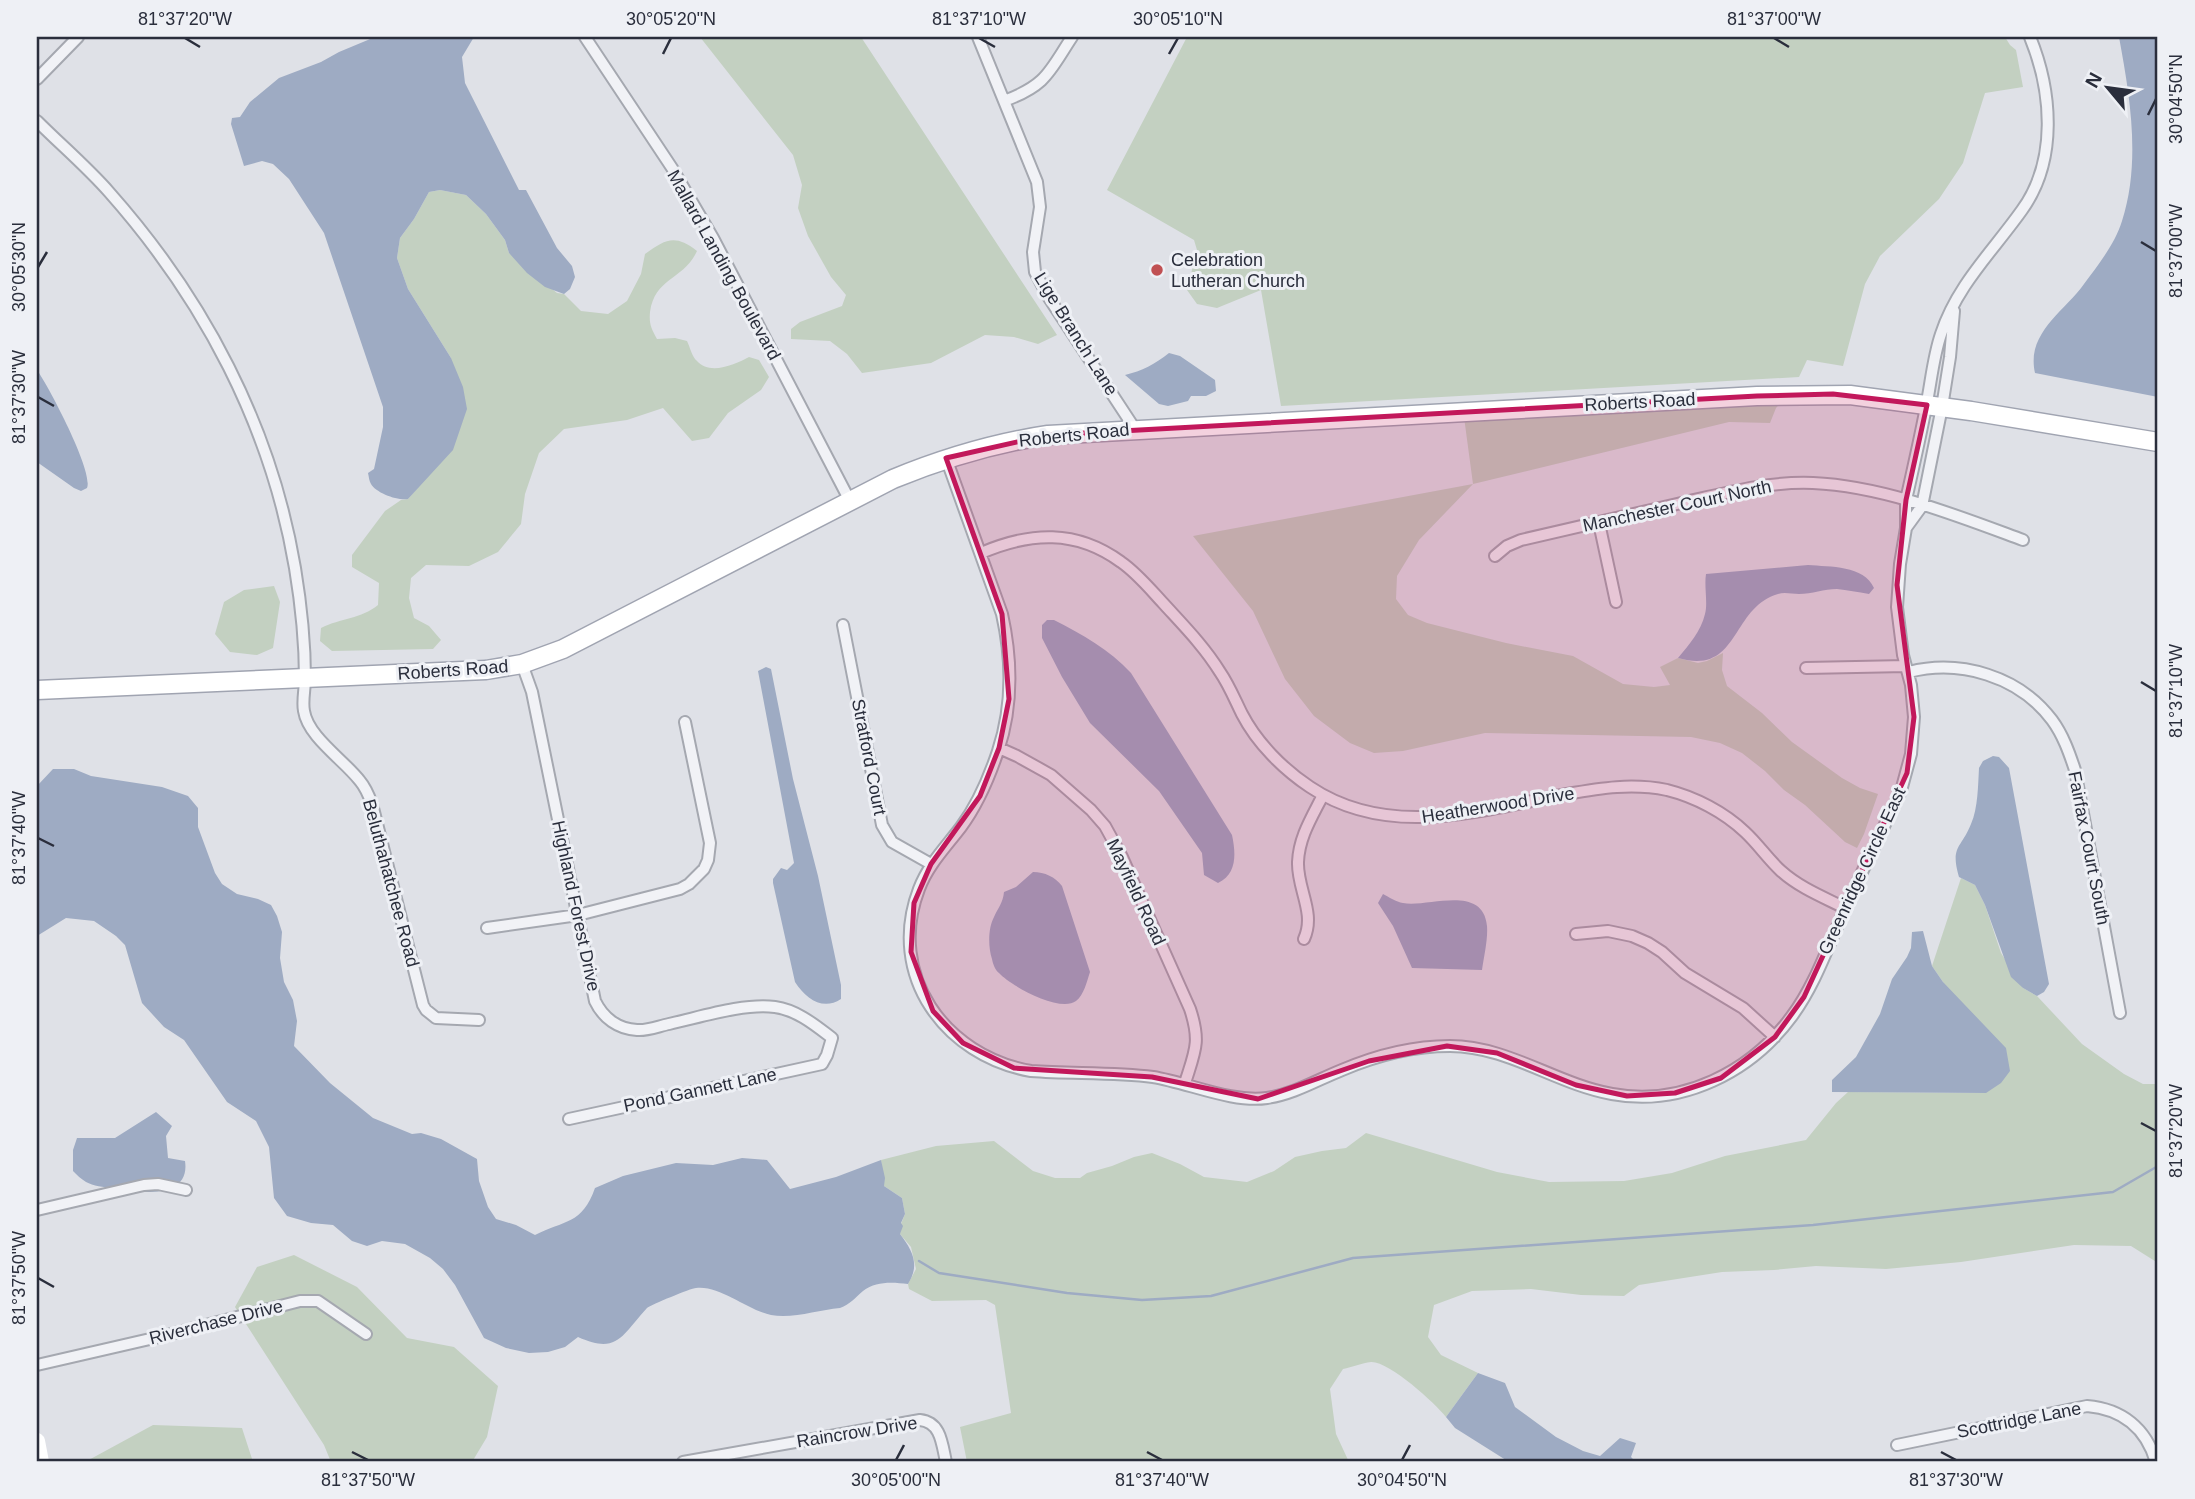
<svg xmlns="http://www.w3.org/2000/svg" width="2195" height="1499" font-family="Arial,sans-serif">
	<rect width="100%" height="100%" fill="#dfe1e7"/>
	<!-- green -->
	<path fill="#c3d0c1" d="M700,37H861L1057,335L1038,344L1014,337L985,335L931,363L862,373L847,354L830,341L791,339V329L800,322L842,306L846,295L831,277L808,236L798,208L802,185L793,155Z
		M1187,37H2005L2010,45L2016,50L2023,87L1985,93L1963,163L1939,199L1880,256L1865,284L1843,366L1807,360L1799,377L1281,406L1261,290L1217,308L1197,304L1187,290L1197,250L1194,240L1107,190Z
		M440,190L466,195L486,214L505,240L509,253L557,293L564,294L581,311L608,314L627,301L641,274L645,254C666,239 675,234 697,251C684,280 655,277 650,312C649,324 651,328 657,339L675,338L687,341C690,347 692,357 697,361C710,376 736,364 749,357L759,360L769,377L761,390L728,413L709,438L692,441L663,408L627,420L564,429L539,453L525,494L521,524L498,552L469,566L426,565L411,578L409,598L414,618L429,626L441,640L433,649L332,651L320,641L321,628C341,618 361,619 378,605L379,583L352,567V555L385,511L401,500L408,499L424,480L451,358L408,289L397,258L400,238L414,219L429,192Z
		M1783,400L1776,408L1770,423L1729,422L1473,484L1419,540L1397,576L1396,599L1408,615L1427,623L1506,643L1573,656L1623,684L1654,687L1670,685L1660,667L1678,658L1698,663L1707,661L1723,653L1722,670L1727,686L1762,713L1792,742L1842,778L1860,788L1878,794L1864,834L1857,848L1845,842L1805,805L1784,790L1765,771L1742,753L1720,743L1691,737L1485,733L1403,751L1374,753L1350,743L1314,716L1285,679L1253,611L1193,536L1473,484L1464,417Z
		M274,586L280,602L273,648L257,655L230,652L215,634L224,602L244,590Z
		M1961,878L1975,885L1985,905L2001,953L2023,988L2037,996L2082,1044L2124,1074L2143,1084H2158V1263L2131,1246L2074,1245L1961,1262L1886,1269L1816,1266L1774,1270L1722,1272L1639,1285L1624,1296L1581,1295L1531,1289L1472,1291L1434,1305L1428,1337L1441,1355L1478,1373L1446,1417C1435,1403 1389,1361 1371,1362C1362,1363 1352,1367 1343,1369L1330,1389L1336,1434L1349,1462H967L960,1427L1011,1413L995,1305L986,1300L932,1301L909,1289L908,1284L916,1269L911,1247L900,1234L901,1224L905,1214L902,1198L884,1186L881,1160L936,1146L994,1141L1033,1171L1055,1178H1080L1087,1173L1112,1166L1134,1157L1152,1153L1180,1164L1204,1177L1247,1182L1274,1171L1295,1157L1322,1151L1346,1148L1366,1133L1497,1172L1549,1182L1624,1181L1672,1173L1725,1156L1806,1140L1836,1103L1848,1092L1986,1093L1943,982L1932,966Z
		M294,1255L357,1287L407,1338L454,1347L498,1386L487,1437L472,1462H331L324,1445L235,1307L257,1267Z
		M153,1425L242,1428L253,1462H85Z"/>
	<!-- water -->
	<path fill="#9eabc3" d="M375,37H474L462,57L465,83L519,190H526L557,248L572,266L575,277L570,289L564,294L545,287L527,273L509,253L505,240L486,214L466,195L440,190L429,192L414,219L400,238L397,258L408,289L451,358L463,387L467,409L453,450L408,499C398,501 376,493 371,484C369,481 369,477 368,473L374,469L383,427V407L324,233L289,179L273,164L262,161L244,166L231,124L232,118L240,117L250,102L279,78L321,62L339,52Z
		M2119,37H2158V397L2035,373C2026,333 2064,312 2084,284C2098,265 2115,244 2122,221C2141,162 2130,97 2119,37Z
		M1169,353L1180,356L1215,380L1216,391L1206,396H1191L1188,401L1168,406L1159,404L1125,375C1142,371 1155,364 1169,353Z
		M37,370C49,387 94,472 87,488L81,491L74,488L37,462Z
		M1808,565C1830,567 1864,565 1874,588L1869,594C1858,592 1847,590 1837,589C1824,589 1812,594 1799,594C1792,594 1784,592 1778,594C1730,608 1740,676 1678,658C1689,645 1701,631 1705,614C1708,603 1704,587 1706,574Z
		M1047,620H1054C1083,635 1109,649 1131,673L1232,835C1236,854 1237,874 1218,883L1204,875L1202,853L1159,791L1090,723L1062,677L1042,638V625Z
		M766,667L771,669L793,779L818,876L841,985V999C823,1011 806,999 795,982L773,883V879L781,868L787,870L794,863L758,671Z
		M1993,756L1999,757L2009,768L2049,984L2044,992L2037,996L2023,988L2011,977L1985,905L1975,885L1959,877C1950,846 1961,849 1971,824C1978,808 1978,785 1979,768L1983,761Z
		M53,769H74L91,776L162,787L188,796L198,808V827L215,873L222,884L237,894L258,899L271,905L277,916L282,932L280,958L284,982L293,1000L297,1021L294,1046L330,1083L373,1118L412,1134L421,1133L441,1139L477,1159L479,1181L488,1207L496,1219L516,1225L535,1235C564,1220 582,1225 595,1188L623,1176L676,1163L713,1165L742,1158L767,1160L790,1189L836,1177L881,1160L885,1178L884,1186L902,1198L905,1214L901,1223L903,1226L900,1234C913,1251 920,1265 908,1284C892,1282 876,1281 863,1291C855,1298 850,1304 840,1308C818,1310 793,1319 771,1315C747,1310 720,1285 696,1288C691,1288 651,1305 647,1308C622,1335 618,1355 578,1337L565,1347L548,1352L529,1353L506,1348L484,1338L455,1285L443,1269L430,1258L405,1244L382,1241L367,1246L352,1241L333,1225L311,1223L287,1216L274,1198L269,1147L256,1121L227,1102L184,1040L164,1027L142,1003L125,945L116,936L94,921L66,918L37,936V786Z
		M1033,872C1045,872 1055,877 1062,886L1090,972C1087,981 1084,995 1076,1001C1060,1013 1011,986 999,973C995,970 993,964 992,959C988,947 988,928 994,917C998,908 1003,903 1004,892L1016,887Z
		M1383,894C1389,897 1396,902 1403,903C1427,908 1483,883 1487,926C1488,940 1484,956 1482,970L1412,968L1393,926L1378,903Z
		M1923,931L1932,966L1943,982L2006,1048L2010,1071L2001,1083L1986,1093L1832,1092V1080L1856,1057L1880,1014L1892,979L1907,957L1911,948L1912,932Z
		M156,1112L172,1126L166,1136L168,1158L185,1161C191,1200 136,1193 112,1188C104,1187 93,1186 86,1182C81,1179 77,1175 73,1171V1150L77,1138H115Z
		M1478,1373L1505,1383L1515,1407L1556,1437L1583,1451L1600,1456L1620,1438L1636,1443L1631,1457L1636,1462H1509L1455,1428L1446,1417Z"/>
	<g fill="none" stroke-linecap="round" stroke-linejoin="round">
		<!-- stream -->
		<path stroke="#9eabc3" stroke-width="2.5" d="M919,1261L939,1273L1067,1293L1142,1300L1211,1296L1353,1258L1813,1225L2113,1192L2158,1166"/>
		<defs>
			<path id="minor" d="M585,37L672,168L713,238L850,501
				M978,37L1037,182L1040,207L1033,252L1035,272L1049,298L1135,429
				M37,79L78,37
				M1004,101C1047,85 1049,72 1072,37
				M37,121C61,145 87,167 109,192C204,299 271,426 295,568C301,604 305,643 305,679C305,689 302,701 304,711C308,737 344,760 360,781C366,788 369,796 372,804L423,1005L426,1010L436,1018L479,1020
				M946,458L1002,614C1012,659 1013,706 998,751C989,778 978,804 961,827C945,848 928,865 919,889C886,975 945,1056 1031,1071C1071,1074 1113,1072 1153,1077C1189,1083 1232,1103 1267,1098C1294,1094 1317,1080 1342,1070C1375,1056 1414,1046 1450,1046C1508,1046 1556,1084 1612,1094C1682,1107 1751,1072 1792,1016C1815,985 1828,946 1844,911C1862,871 1882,831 1901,791L1911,754L1914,717L1911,685L1903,655L1897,607L1900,564L1906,528V500C1913,469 1920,438 1926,407C1931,383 1933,357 1941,334C1957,285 1993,251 2022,210C2058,160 2052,91 2030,37
				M1599,523L1616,602
				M1906,528L1922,506L1942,407L1950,357L1954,311
				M981,553C1030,532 1076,529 1121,562C1137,573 1150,589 1163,603C1183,625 1204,646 1220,672C1229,685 1235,700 1242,714C1257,743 1283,769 1310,787C1389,840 1482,810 1567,794C1601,788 1632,783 1667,790C1695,797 1724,812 1745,832C1758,844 1768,859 1781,871C1800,888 1823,897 1845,908
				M1495,556L1507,546L1521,540C1573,528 1625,516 1677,504C1722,494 1767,481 1813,483C1883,486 1958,516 2023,540
				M843,625L882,825L892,842L931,864
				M522,664L532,692L595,1001C603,1018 618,1029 637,1030C647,1031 659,1026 669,1024C701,1017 743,1003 775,1007C797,1010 815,1025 832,1038L827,1055L822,1064L569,1119
				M1806,668L1906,666
				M1909,672C1960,659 2019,676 2052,720C2063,735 2069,752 2075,770L2120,1013
				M999,748L1017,756L1051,775L1091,810L1105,826L1122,857L1190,1009C1201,1042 1195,1051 1185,1083
				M487,928L578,915L680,889L689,884L704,869L708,860L710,843L685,722
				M1576,934L1608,931L1632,936L1648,943L1662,952L1685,973L1743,1008L1775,1037
				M1304,939C1316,913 1297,889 1298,862C1299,837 1312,817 1323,795
				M37,1210L144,1185L158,1184L186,1190
				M37,1365L163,1336L300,1301H318L366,1334
				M1897,1445L2087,1406C2122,1409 2146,1428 2156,1462
				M683,1462L920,1420C941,1422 942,1444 946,1462"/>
			<path id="primary" d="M37,690L486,670L522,664L563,649L893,479C944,458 994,443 1048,435L1757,396L1850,395L1971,411L2158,442"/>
		</defs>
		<!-- minor casing -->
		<use href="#minor" stroke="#a5a8b0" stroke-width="14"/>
		<!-- primary casing -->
		<use href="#primary" stroke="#a0a4b1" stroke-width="21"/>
		<!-- minor -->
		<use href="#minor" stroke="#f1f2f6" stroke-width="10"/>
		<!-- secondary -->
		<path stroke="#fff" stroke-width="16" d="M37,1441L41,1462"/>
		<!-- primary -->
		<use href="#primary" stroke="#fff" stroke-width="18"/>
	</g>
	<!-- marked area -->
	<path fill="#c2185b" fill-opacity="0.2" stroke="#c2185b" stroke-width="5" stroke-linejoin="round" d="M1833,394L1927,405L1906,500L1897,585L1914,717L1907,773L1804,997L1775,1037L1721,1078L1675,1093L1627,1096L1576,1085L1497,1053L1447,1046L1369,1061L1258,1099L1152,1077L1014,1068L963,1043L933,1011L911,952L914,903L931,864L980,796L999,748L1009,699L1002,614L946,458L1048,435L1757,396Z"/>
	<!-- ticks -->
	<path fill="none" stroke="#2a2e3c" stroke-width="2.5" d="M185,38L200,47M979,38L995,47M1774,38L1789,47M663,54L671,38M1169,54L1178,38M2148,115L2156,99M2141,242L2156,251M38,267L47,252M38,397L54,406M2141,682L2156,691M38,838L54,846M2141,1123L2156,1131M38,1278L54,1287M352,1452L368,1460M1147,1452L1162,1460M1941,1452L1956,1460M896,1460L904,1445M1402,1460L1410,1445"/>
	<!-- markers -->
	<circle fill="#c05053" stroke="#eef0f5" stroke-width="2.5" cx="1157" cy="270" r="7"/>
	<g text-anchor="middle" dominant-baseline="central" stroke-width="6" stroke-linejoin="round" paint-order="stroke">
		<!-- poi labels -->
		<g font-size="18" fill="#2a2e3c" stroke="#eef0f5" text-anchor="start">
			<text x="1171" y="260">Celebration<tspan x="1171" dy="21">Lutheran Church</tspan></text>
		</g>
		<!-- street labels -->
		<g font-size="18" fill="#2a2e3c" stroke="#eef0f5">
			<text transform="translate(724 265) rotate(61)">Mallard Landing Boulevard</text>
			<text transform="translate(1076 334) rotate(58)">Lige Branch Lane</text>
			<text transform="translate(1640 402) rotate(-3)">Roberts Road</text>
			<text transform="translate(1074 435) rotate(-6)">Roberts Road</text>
			<text transform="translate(1677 506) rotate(-12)">Manchester Court North</text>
			<text transform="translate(453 670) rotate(-4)">Roberts Road</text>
			<text transform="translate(869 757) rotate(79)">Stratford Court</text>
			<text transform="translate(1498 805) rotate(-9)">Heatherwood Drive</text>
			<text transform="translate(2089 848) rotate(79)">Fairfax Court South</text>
			<text transform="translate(1862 871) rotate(-65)">Greenridge Circle East</text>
			<text transform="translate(391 883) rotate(75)">Beluthahatchee Road</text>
			<text transform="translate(1136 892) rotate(65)">Mayfield Road</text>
			<text transform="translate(576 906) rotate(78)">Highland Forest Drive</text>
			<text transform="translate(700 1090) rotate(-12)">Pond Gannett Lane</text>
			<text transform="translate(216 1322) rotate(-14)">Riverchase Drive</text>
			<text transform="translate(2019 1420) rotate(-11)">Scottridge Lane</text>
			<text transform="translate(857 1432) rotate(-9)">Raincrow Drive</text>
		</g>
	</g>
	<!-- border -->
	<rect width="2195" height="1499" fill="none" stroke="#eef0f5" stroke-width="77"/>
	<!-- north arrow -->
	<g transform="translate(2108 88) rotate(299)" stroke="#eef0f5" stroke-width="5" paint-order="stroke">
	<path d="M0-5L12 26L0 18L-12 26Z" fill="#2a2e3c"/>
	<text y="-10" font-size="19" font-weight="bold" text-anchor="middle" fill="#2a2e3c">N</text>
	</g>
	<rect x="38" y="38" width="2118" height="1422" fill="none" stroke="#2a2e3c" stroke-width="2.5"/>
	<g font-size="18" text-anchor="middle" fill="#2a2e3c">
		<text x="185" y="25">81°37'20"W</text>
		<text x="671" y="25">30°05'20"N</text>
		<text x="979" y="25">81°37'10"W</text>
		<text x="1178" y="25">30°05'10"N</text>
		<text x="1774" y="25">81°37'00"W</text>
		<text transform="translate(2176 99) rotate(-90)" y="6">30°04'50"N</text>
		<text transform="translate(2176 251) rotate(-90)" y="6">81°37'00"W</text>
		<text transform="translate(19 267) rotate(-90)" y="6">30°05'30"N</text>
		<text transform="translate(19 397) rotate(-90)" y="6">81°37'30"W</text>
		<text transform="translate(2176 691) rotate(-90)" y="6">81°37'10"W</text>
		<text transform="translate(19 838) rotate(-90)" y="6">81°37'40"W</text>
		<text transform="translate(2176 1131) rotate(-90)" y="6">81°37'20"W</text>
		<text transform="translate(19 1278) rotate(-90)" y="6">81°37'50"W</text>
		<text x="368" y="1486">81°37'50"W</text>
		<text x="896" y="1486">30°05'00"N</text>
		<text x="1162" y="1486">81°37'40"W</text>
		<text x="1402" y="1486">30°04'50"N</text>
		<text x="1956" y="1486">81°37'30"W</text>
	</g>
</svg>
